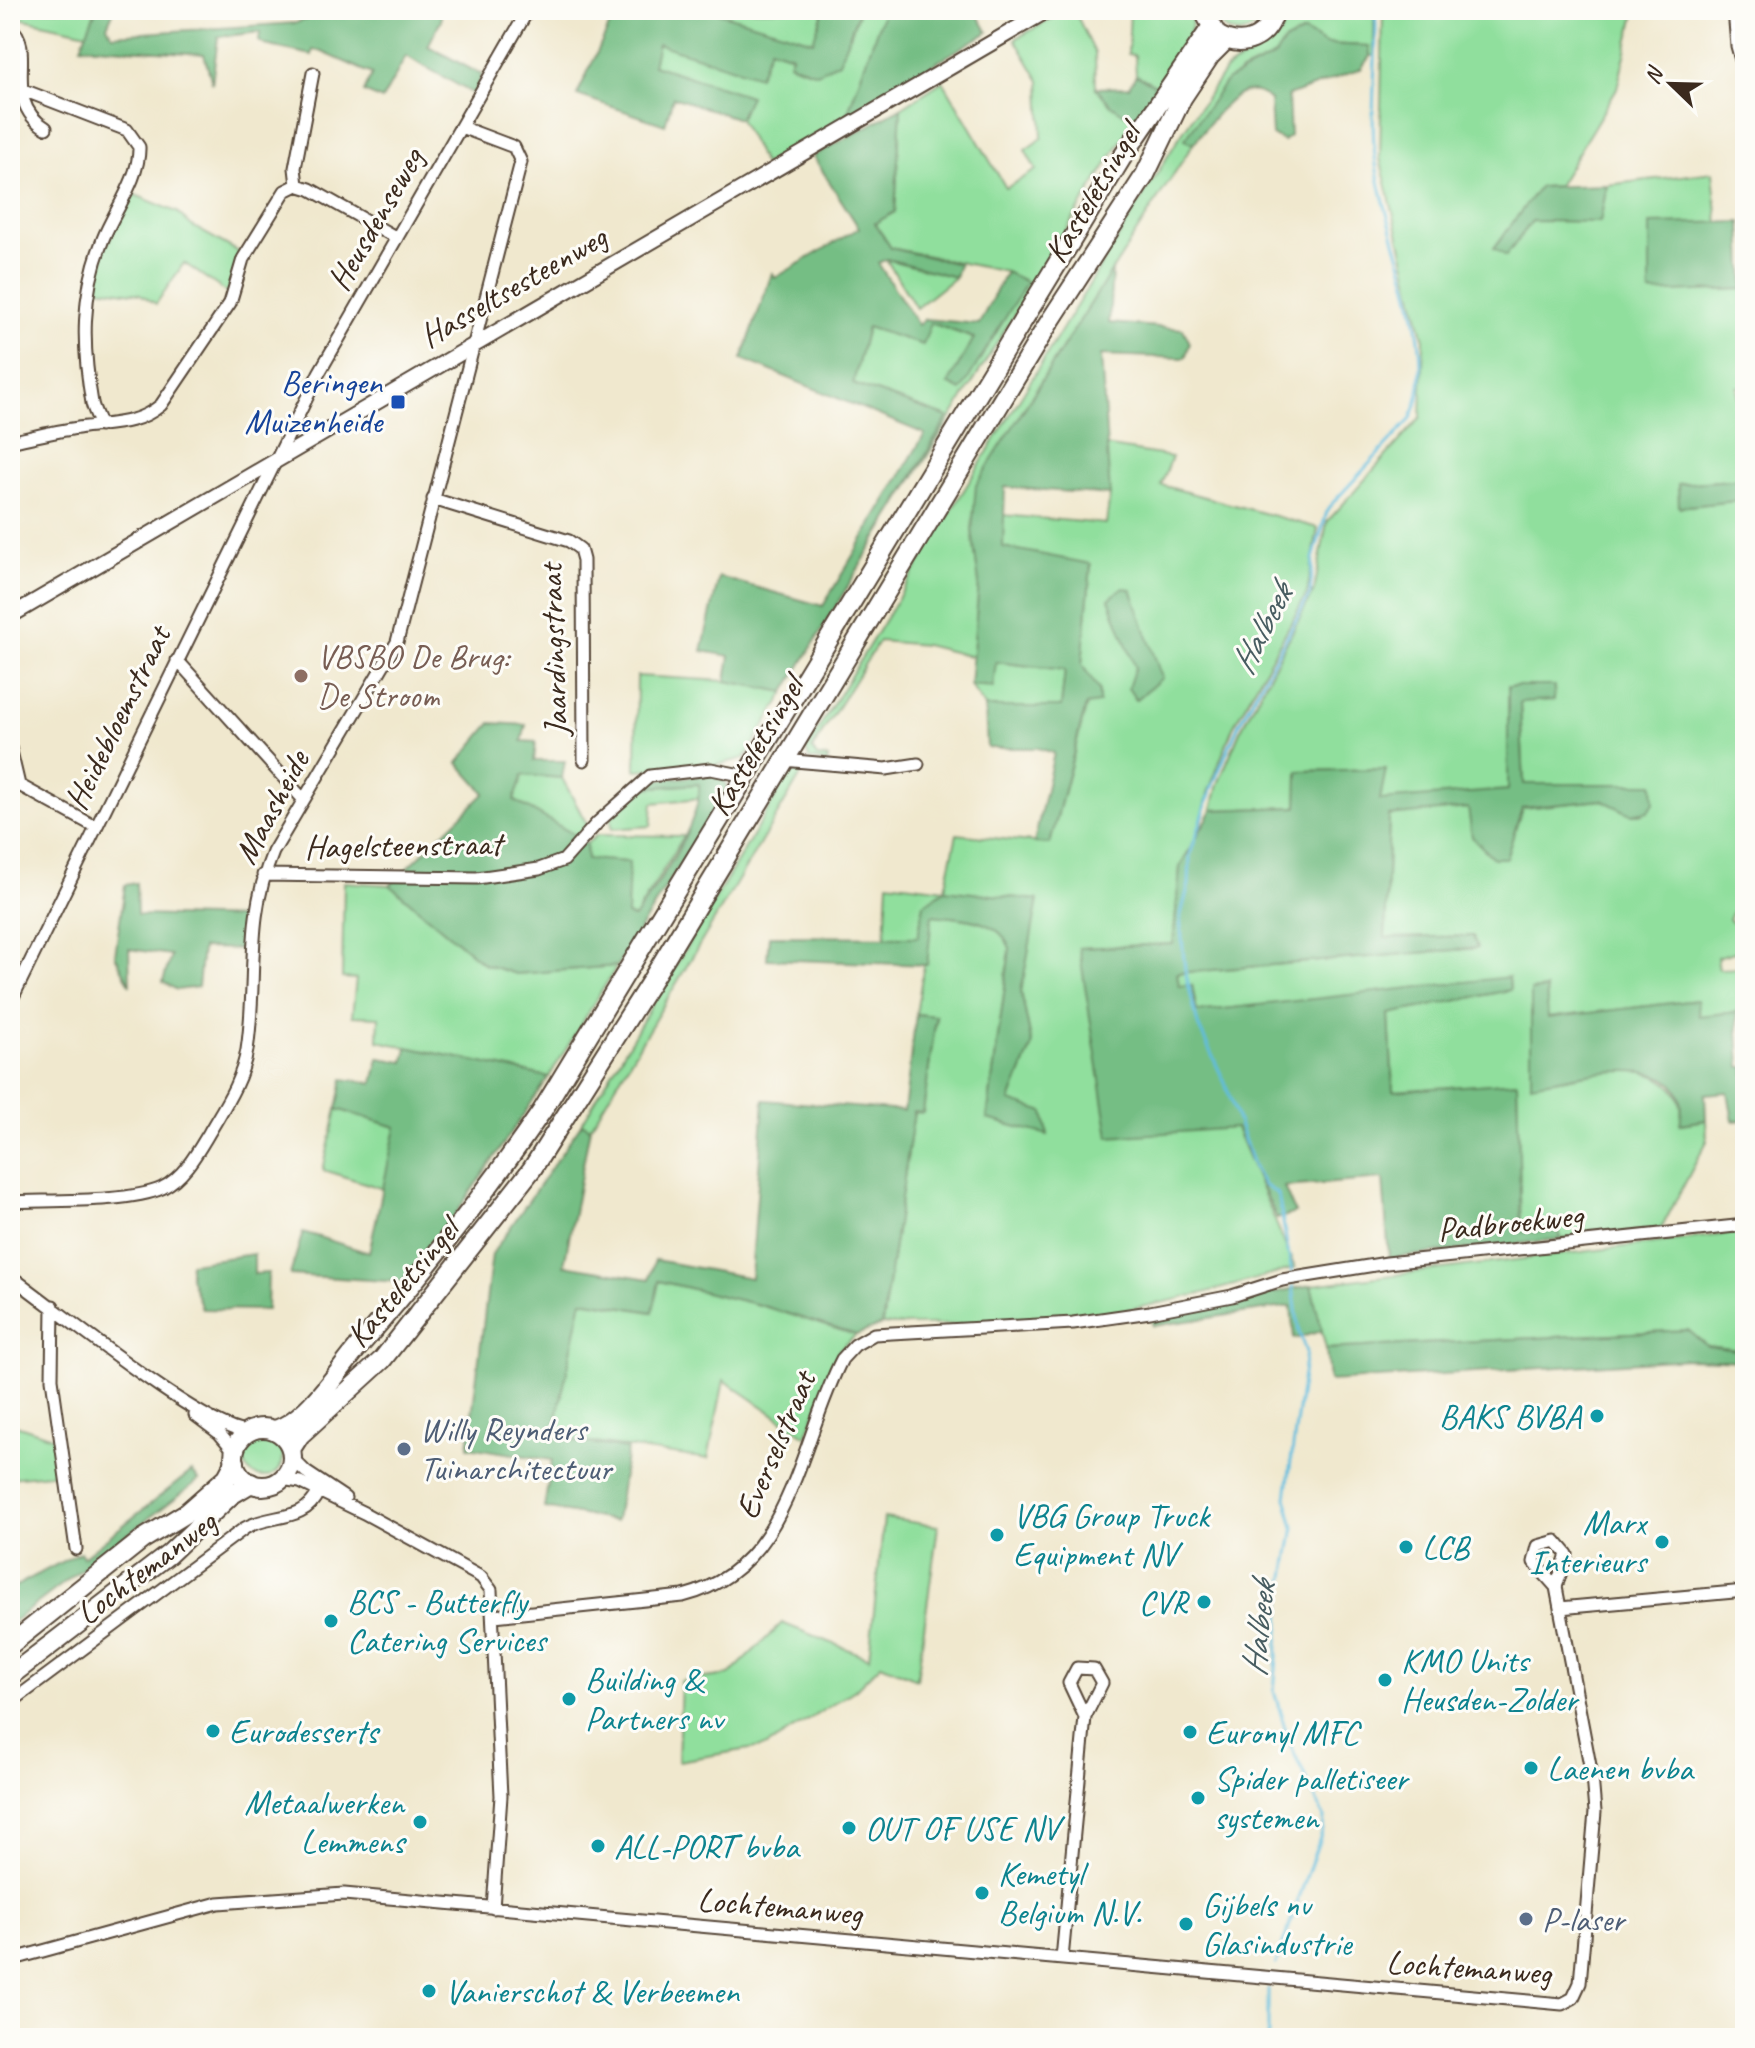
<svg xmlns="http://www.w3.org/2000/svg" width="1755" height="2048" font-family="Caveat,sans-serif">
	<rect width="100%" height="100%" fill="#fdfcf7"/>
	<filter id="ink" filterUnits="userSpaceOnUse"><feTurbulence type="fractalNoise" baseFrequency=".0125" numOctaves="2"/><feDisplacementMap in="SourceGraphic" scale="16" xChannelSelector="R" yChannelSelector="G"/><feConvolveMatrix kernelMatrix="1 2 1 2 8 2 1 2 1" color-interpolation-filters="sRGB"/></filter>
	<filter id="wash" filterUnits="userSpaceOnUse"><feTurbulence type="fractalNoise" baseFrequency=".006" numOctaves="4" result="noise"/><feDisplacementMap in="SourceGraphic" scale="32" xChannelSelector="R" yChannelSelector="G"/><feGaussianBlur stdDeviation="1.8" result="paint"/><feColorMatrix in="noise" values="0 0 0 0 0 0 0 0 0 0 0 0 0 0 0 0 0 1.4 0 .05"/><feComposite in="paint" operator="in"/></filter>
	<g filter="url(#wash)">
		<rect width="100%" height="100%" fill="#f0e8ce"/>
		<!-- green -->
		<path fill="#90df9d" stroke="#66845e" stroke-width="2" d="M10,10H96L87,33L10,16Z
			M719,10H824L813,41L719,13Z
			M859,10H884L847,115L764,165L739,119L749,96L652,65L658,44L759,75L770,48L792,55L790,64L817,73L850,37Z
			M1068,10H1074L1095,53L1096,88L1134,120L845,590L948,417L853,384L867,327L922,344L931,323L975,339L949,384L1027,282L1006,272L891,248L874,223L895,212L901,108L943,81L1006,188L1036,170L1025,150L1042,138L1040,81L1015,39Z
			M1130,10H1191C1198,38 1171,64 1157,86L1136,75L1135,55L1128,54Z
			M1213,10H1266C1258,40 1220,41 1213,10Z
			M1287,10H1374V56H1370L1369,46L1326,44L1304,32L1284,42L1275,56L1239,73L1185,139L1193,144L1022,411L972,530L979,583L973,657L925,645L879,641L812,749L817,757L828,758L827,763L809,759L806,749L1180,136L1225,71C1245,51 1290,48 1287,10Z
			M1383,10H1636L1617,88L1558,186L1539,187L1506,256L1532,221H1600L1607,185L1713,172L1718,223L1651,225L1650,292L1744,289L1745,386L1737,387L1738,400L1745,399V479L1678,484L1680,507L1745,500V915L1733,911L1729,920L1745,932V949L1717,957L1719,969L1745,968V986L1737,1012L1699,1016L1696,1000L1548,1018L1531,1083C1576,1081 1632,1053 1669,1085C1681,1095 1683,1109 1681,1124L1706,1120L1707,1141L1661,1229L1561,1239L1559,1231L1521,1233L1517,1082L1393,1092L1389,1014L1510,990L1509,978L1197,1012L1192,985L1179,986L1177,973L1476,948L1472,936L1385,939L1389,815L1468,808L1493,858H1506L1522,808L1603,800L1631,814H1643L1652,784H1524L1520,702L1555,687L1509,686L1508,791L1379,800L1385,769L1299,771L1297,807L1212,810L1218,784L1240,731L1314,591L1327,522L1421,417L1424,340L1380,158Z
			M128,192L177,212L192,226L241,253L229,294L184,263L156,304L140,294L91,287L105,240L109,241Z
			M886,259L955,277L916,308Z
			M1105,446L1172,457L1161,485L1318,528L1307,594L1233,727L1208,793L1201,828L1180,867L1173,944L1079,948L1236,1128L1295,1268C1226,1288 1156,1307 1085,1316C1018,1325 949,1325 882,1325L914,1112H923L936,1017L916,1014L932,914C959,919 1001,918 1010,949L987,1119L1010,1101L1032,1045L1021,992L1037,900L924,904L918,937L885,939L888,882L945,889L957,834L1050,844L1087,704L1099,690L1082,665L1091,565L1003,547L1002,515L1106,524L1110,495Z
			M995,662L1065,670L1061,707H985L970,685L993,686Z
			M637,676L726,681L785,692L745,758L717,765L636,770Z
			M804,770L590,1128L582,1123L782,786L793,772Z
			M523,775L562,778L588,826L580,838L514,800Z
			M700,784V798L653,803L651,826L612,829L611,818L639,788Z
			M597,835L684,836L634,918L627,915L587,859L586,844Z
			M344,882L390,885L484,964L516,974L617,966L549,1077L378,1041L379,1017L352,1016L356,979L342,978Z
			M337,1109L396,1127L384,1189L323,1170Z
			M1745,1232V1351L1707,1346L1688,1330L1326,1349L1311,1285Z
			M659,1281L760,1305L856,1335L839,1350L806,1436L724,1380L708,1459L553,1437L581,1300L652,1312Z
			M10,1423L55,1438L59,1473L10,1478Z
			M243 1457a20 20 0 1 1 40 0a20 20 0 1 1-40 0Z
			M884,1518L938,1526L917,1679L881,1664L855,1690L767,1746L678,1761L681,1681L729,1675L782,1623L869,1658Z"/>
		<!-- forest -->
		<path fill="#74be84" stroke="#587451" stroke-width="2" d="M96,10H114L107,26L112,35L296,23L330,10H441V20L428,46L482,75L474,94L406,56L382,100L364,92L372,74L320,51L313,50L312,55L265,45L259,41L260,32L218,37L212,83L204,54L81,46Z
			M617,10H719V13L813,41L824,10H859L839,62L817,73L789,63L792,55L770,48L759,76L658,44L653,65L750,96L739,119L673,97L665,125L577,95Z
			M884,10H974L988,32L847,115Z
			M1304,32L1326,44L1369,46L1370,56L1361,69L1288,96L1290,136L1283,141L1272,135L1270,100C1240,71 1212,122 1193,144L1185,139L1227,80L1275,56L1284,42Z
			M1136,75L1157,86L1134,120L1111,105L1096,88L1129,87Z
			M901,108L895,212L875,223L891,248L959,264L955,277L887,259L878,263L918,325L925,319L979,324L1006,272L1027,282L961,391L948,384L974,338L931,323L923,345L867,327L853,384L948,417L785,692L726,681L730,656L702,651L719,577L823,606L925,434L742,359L772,273L775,278L859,228L813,156Z
			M1607,185L1600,222L1532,221L1506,256L1494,248L1539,187Z
			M1741,222L1744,289L1650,293V224Z
			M1112,270L1109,323L1183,329L1190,343L1185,358L1101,355L1110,495L1005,487L1003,547L1091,564L1082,665L1099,690V703L1086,705L1050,844L1034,843L1054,753L1038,748H987L985,707H1061L1065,670L996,662L993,687L970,685L979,583L972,530L976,485Z
			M1745,479V500L1679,507L1678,484Z
			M1122,588L1131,589L1162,678L1136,700L1128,688L1135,667L1109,599Z
			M1508,686H1555L1554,700L1520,702L1524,784H1653L1654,803L1648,811L1631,814L1602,800L1522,808L1506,858H1493L1472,837L1468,808L1389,816L1385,938L1473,936L1477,948L1177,973L1179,986L1192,985L1197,1012L1509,977L1510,990L1389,1014L1393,1091L1517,1082L1521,1232L1559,1231L1561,1239L1389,1258L1383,1179L1284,1187L1295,1213L1277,1219L1236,1128L1109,1137L1079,948L1173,944L1180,867L1212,810L1297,807L1298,771L1386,769L1380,800L1508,790Z
			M491,723L526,725L522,741L536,742L534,761H565L562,778L523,775L514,800L580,838L586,844L587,859L629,862L627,915L634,918C656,887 702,822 699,784L639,788L588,826L634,781L711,775L725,780L727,788L617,966L516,974L484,964L390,885L485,793L458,763Z
			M136,883L137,915L247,918L244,949L202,948L198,987L177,990L163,982L171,955L129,949L130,985L115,955L125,885Z
			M945,890L1038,900L1021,992L1032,1045L1010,1101L1044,1112L1048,1135L987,1119L1010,949C1001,918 959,918 932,915L927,965L767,959L769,936L918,937L924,904Z
			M1546,989L1548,1018L1697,1000L1699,1016L1737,1012L1740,1067H1745V1120L1733,1121L1728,1092L1705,1094L1706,1120L1680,1124C1698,1042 1572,1078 1531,1084V991Z
			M916,1014L936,1016L923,1113L914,1112L882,1325L856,1335L760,1305L659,1281L653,1312L582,1300L553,1437L627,1449L616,1521L544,1508L552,1460L468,1447L492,1254L582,1123L590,1128L564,1265L649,1279L655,1260L751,1278L764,1100L904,1111Z
			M407,1047L549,1077L457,1212L402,1282L290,1275L303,1232L369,1253L396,1127L337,1109L343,1079L373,1083L379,1058L404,1062Z
			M254,1254V1274L268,1273L267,1310L202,1309L190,1277V1263Z
			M1311,1285L1322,1331L1294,1339L1291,1306L1153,1326L1151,1318Z
			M1688,1330L1707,1346L1745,1351V1361L1689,1359L1329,1381L1326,1349Z
			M192,1471L199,1480L10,1624V1589L80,1552L83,1557Z"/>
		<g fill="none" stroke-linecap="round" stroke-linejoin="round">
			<!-- stream -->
			<path stroke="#60bdde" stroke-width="3" d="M1292,1273L1278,1194L1264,1185L1254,1168L1225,1083L1198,1025L1185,970L1180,918L1189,884L1190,855L1212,787L1238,726L1310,594L1313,559L1328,508L1410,420C1446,350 1383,232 1375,157C1370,113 1377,56 1376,10
				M1276,1964L1323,1829L1324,1817L1289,1742L1274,1691L1283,1587L1294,1527L1286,1497L1306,1352L1299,1332L1293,1286
				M1268,1989V2038
				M10,2034L12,2038"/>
		</g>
	</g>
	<g filter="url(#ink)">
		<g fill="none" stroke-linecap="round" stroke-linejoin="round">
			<defs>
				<path id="minor" d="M1734,10L1737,46L1745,74
					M10,27C38,48 0,101 46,128
					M18,88L127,130L139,147C140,178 114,211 103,239C81,294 82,346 92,403C94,412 99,418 100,426
					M297,185L295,168L313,73
					M10,442C33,437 55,431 78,428C109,423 136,426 161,405L230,303L243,259L285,191L297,185L310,189L397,238
					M433,499L569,541L580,549L583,560L584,760
					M177,660L303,799
					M10,747L19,785L94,826
					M783,760L886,769L918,764
					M263,875L477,878L539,869L564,860L598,822L650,776L711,769L746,776
					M10,1003L319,373L528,10
					M10,1202C48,1200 129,1203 162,1188C184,1177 197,1153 209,1133C224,1107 242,1081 247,1050C258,978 244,923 273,852L397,642L521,162L514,147L461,127
					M10,1276C54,1307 205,1431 248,1432
					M53,1306L52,1379L76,1549
					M195,1415L219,1433L235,1452
					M292,1458L306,1472L345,1498
					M282,1479L300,1482L364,1513L481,1577L491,1590L501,1796L493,1908
					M1560,1608L1745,1591
					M494,1616L683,1596C791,1569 798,1444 842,1359L855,1345L874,1334L1073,1323L1150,1312L1232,1296L1282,1280L1387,1263L1745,1225
					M10,1703L245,1528C271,1513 305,1523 318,1492
					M1062,1959L1085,1717L1102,1683L1094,1669L1077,1668L1069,1683L1085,1717
					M10,1960L218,1903L344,1894L1562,2004L1573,1998L1580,1983L1595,1812L1592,1776L1556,1587L1567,1554L1556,1541L1538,1546L1534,1562L1556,1587"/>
				<path id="tertiary" d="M10,616L1048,10"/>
				<path id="primary" d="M1203,10L1217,35C1243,50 1268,39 1275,10
					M234 1457a29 29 0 1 1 58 0a29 29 0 1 1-58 0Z
					M275,1430C308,1420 339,1369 361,1344C426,1269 486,1193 542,1111L1121,159L1210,29
					M291,1449L300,1435L382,1360L532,1169L650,983L1047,326L1145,175L1182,98L1210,56L1226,40
					M10,1645L143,1539L186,1513L227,1477L235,1462
					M10,1676L169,1554L231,1495L251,1483"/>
			</defs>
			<!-- minor casing -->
			<use href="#minor" stroke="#564638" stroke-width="15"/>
			<!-- tertiary casing -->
			<use href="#tertiary" stroke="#564638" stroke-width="18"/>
			<!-- primary casing -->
			<use href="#primary" stroke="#564638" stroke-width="22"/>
			<!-- minor -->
			<use href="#minor" stroke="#fff" stroke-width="11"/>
			<!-- tertiary -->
			<use href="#tertiary" stroke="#fff" stroke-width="14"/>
			<!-- primary -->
			<use href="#primary" stroke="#fff" stroke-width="18"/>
		</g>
	</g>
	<!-- markers -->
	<rect fill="#1a4fb4" stroke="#fdfcf7" stroke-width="3" x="390" y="394" width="16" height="16" rx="4"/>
	<circle fill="#8d6e63" stroke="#fdfcf7" stroke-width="3" cx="301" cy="676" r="8"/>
	<g fill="#0f9aa8" stroke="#fdfcf7" stroke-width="3">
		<circle cx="1597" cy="1416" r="8"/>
		<circle cx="997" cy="1535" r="8"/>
		<circle cx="1662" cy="1542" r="8"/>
		<circle cx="1406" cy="1547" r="8"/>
		<circle cx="1204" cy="1602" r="8"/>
		<circle cx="331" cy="1621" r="8"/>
		<circle cx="1385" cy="1680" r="8"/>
		<circle cx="569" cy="1699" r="8"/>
		<circle cx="213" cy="1731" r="8"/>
		<circle cx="1190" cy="1732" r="8"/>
		<circle cx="1531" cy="1768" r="8"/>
		<circle cx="1198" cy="1798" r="8"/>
		<circle cx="420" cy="1822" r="8"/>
		<circle cx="849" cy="1828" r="8"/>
		<circle cx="598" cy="1846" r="8"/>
		<circle cx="982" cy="1893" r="8"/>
		<circle cx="1186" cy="1924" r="8"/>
		<circle cx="429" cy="1991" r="8"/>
	</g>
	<g fill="#5c6f8a" stroke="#fdfcf7" stroke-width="3">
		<circle cx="404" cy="1449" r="8"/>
		<circle cx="1526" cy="1919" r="8"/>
	</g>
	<g text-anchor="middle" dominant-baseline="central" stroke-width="6" stroke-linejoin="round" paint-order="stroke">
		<!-- street labels -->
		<g font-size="34" fill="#3b2a1e" stroke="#fdfcf7">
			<text transform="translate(1092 193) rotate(-59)">Kasteletsingel</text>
			<text transform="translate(375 219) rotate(-60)">Heusdenseweg</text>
			<text transform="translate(513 286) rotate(-30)">Hasseltsesteenweg</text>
			<text transform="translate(553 650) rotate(-92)">Jaardingstraat</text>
			<text transform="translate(117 718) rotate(-64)">Heidebloemstraat</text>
			<text transform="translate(755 746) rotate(-59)">Kasteletsingel</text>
			<text transform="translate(271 807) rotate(-62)">Maasheide</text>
			<text transform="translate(403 845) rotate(-1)">Hagelsteenstraat</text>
			<text transform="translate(1510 1222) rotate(-6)">Padbroekweg</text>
			<text transform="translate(402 1283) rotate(-50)">Kasteletsingel</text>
			<text transform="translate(775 1445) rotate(-67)">Everselstraat</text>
			<text transform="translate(146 1567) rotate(-37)">Lochtemanweg</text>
			<text transform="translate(780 1906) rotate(5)">Lochtemanweg</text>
			<text transform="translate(1469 1967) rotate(4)">Lochtemanweg</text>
		</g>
		<!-- transit labels -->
		<g font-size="34" fill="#164399" stroke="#fdfcf7" text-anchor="end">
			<text x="382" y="382">Beringen<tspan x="382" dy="39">Muizenheide</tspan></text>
		</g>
		<!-- education labels -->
		<g font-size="34" fill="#785e54" stroke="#fdfcf7" text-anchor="start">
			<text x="317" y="656">VBSBO De Brug:<tspan x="317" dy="39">De Stroom</tspan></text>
		</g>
		<!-- culture labels -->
		<g font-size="34" fill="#0d838f" stroke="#fdfcf7" text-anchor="start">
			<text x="1581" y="1416" text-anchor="end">BAKS BVBA</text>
			<text x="1013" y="1515">VBG Group Truck<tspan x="1013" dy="39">Equipment NV</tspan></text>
			<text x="1646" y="1522" text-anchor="end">Marx<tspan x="1646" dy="39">Interieurs</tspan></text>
			<text x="1422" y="1547">LCB</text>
			<text x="347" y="1601">BCS - Butterfly<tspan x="347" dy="39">Catering Services</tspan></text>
			<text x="1188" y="1602" text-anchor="end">CVR</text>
			<text x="1401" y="1660">KMO Units<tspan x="1401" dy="39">Heusden-Zolder</tspan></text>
			<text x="585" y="1679">Building &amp;<tspan x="585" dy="39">Partners nv</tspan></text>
			<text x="229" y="1731">Eurodesserts</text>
			<text x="1206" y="1732">Euronyl MFC</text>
			<text x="1547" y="1768">Laenen bvba</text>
			<text x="1214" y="1778">Spider palletiseer<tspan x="1214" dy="39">systemen</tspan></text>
			<text x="404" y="1802" text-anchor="end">Metaalwerken<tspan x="404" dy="39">Lemmens</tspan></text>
			<text x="865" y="1828">OUT OF USE NV</text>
			<text x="614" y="1846">ALL-PORT bvba</text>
			<text x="998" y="1873">Kemetyl<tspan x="998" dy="39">Belgium N.V.</tspan></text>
			<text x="1202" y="1904">Gijbels nv<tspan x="1202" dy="39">Glasindustrie</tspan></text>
			<text x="445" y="1991">Vanierschot &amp; Verbeemen</text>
		</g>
		<!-- service labels -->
		<g font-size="34" fill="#4e5e75" stroke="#fdfcf7" text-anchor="start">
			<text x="420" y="1429">Willy Reynders<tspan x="420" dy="39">Tuinarchitectuur</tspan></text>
			<text x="1542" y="1919">P-laser</text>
		</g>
		<!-- water labels -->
		<g font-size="36" font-style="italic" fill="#485d61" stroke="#fdfcf7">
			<text transform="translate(1261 629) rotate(-63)">Halbeek</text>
			<text transform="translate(1258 1629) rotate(-84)">Halbeek</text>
		</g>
	</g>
	<!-- margin -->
	<rect width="1755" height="2048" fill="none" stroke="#fdfcf7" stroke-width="40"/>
	<!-- north arrow -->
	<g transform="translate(1671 84) rotate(293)" stroke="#fdfcf7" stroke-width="6" paint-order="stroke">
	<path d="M0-6L14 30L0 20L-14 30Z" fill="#3b2a1e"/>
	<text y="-12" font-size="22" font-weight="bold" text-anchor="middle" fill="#3b2a1e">N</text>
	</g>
</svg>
